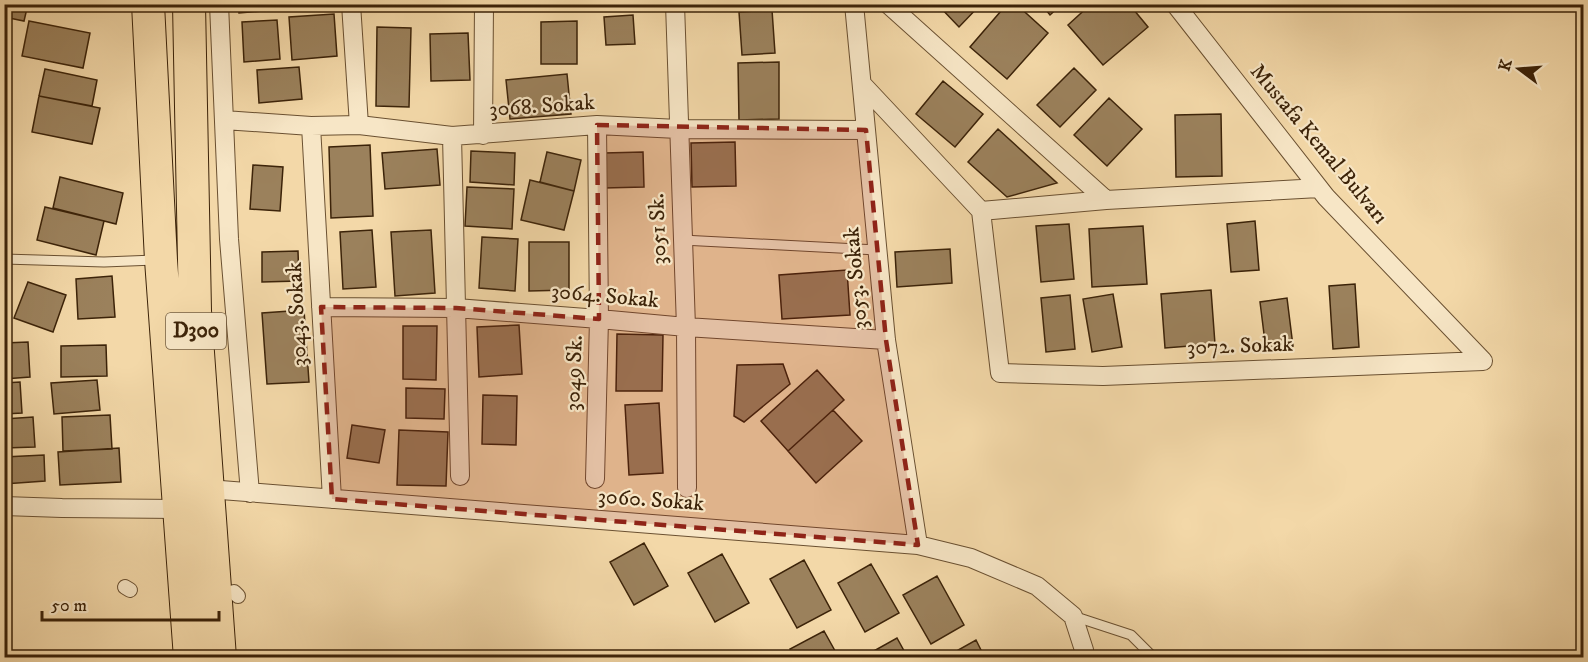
<svg xmlns="http://www.w3.org/2000/svg" width="1588" height="662" font-family="'IM FELL DW Pica',serif">
	<rect width="100%" height="100%" fill="#f3d8a8"/>
	<filter id="stains"><feTurbulence type="fractalNoise" baseFrequency=".00333" numOctaves="4"/><feColorMatrix values="0 0 0 0 .2 0 0 0 0 .09 0 0 0 0 .02 0 0 0 .5 -.17"/></filter>
	<radialGradient id="worn" r=".72"><stop offset=".6" stop-color="#630" stop-opacity="0"/><stop offset="1" stop-color="#630" stop-opacity=".3"/></radialGradient>
	<!-- building -->
	<path fill="#9b815c" stroke="#3c2309" stroke-width="1.5" d="M4,4H28L24,21L4,17Z
		M238,4H276V10L239,13Z
		M937,4H981L959,27Z
		M1007,4H1016L1048,33L1007,79L970,47Z
		M1041,4H1062L1050,15Z
		M1091,4H1129L1148,27L1103,65L1068,25Z
		M772,10L775,53L742,55L739,12Z
		M334,14L337,56L292,60L289,17Z
		M633,15L635,44L606,45L604,17Z
		M277,20L280,59L244,62L242,22Z
		M29,21L90,33L83,68L22,56Z
		M577,21V64H541V22Z
		M377,27L411,28L409,107L376,106Z
		M468,33L470,80L431,81L430,34Z
		M779,62V119L739,120L738,63Z
		M299,67L302,99L259,103L257,70Z
		M1074,68L1096,90L1060,127L1037,105Z
		M45,69L97,80L92,106L39,96Z
		M567,74L571,114L510,119L506,80Z
		M943,81L983,114L955,147L916,114Z
		M39,96L100,108L92,144L32,132Z
		M1109,98L1142,129L1107,166L1074,135Z
		M1221,114L1222,176L1176,177L1175,115Z
		M998,129L1057,183L1007,197L968,162Z
		M735,142L736,186L692,187L691,143Z
		M370,145L373,216L331,218L329,147Z
		M437,149L440,185L385,189L382,153Z
		M471,151L515,153L514,185L470,182Z
		M547,152L581,160L574,191L540,182Z
		M643,152L644,187L604,188V153Z
		M253,165L283,167L280,211L250,209Z
		M60,177L123,193L116,224L53,208Z
		M530,180L574,191L564,230L521,220Z
		M467,187L514,189L512,229L465,226Z
		M45,207L104,221L96,255L37,240Z
		M1255,221L1259,270L1231,272L1227,224Z
		M1069,224L1074,279L1041,282L1036,226Z
		M1143,226L1147,284L1092,287L1089,229Z
		M372,230L376,287L343,289L340,232Z
		M431,230L435,293L395,296L391,232Z
		M482,237L518,239L515,291L479,288Z
		M529,242H569V290L529,291Z
		M950,249L952,283L897,287L895,252Z
		M298,251L299,281L262,282V252Z
		M847,270L850,315L782,319L779,275Z
		M112,276L115,317L78,319L76,279Z
		M28,282L66,295L53,332L14,318Z
		M1355,284L1359,347L1333,349L1329,286Z
		M1211,290L1215,344L1165,348L1161,294Z
		M1113,294L1122,347L1092,352L1083,299Z
		M1070,295L1075,349L1046,352L1041,298Z
		M1287,298L1293,346L1266,350L1260,302Z
		M304,310L309,382L267,384L262,313Z
		M519,325L522,374L479,377L477,327Z
		M403,326H437L436,380L403,379Z
		M617,334L663,335L662,391H616Z
		M28,342L30,377L4,379V343Z
		M106,345L107,376L61,377V346Z
		M783,364L790,384L744,422L734,416L737,365Z
		M817,370L844,400L788,451L761,421Z
		M97,380L100,410L54,414L51,383Z
		M20,382L22,413L4,414V383Z
		M406,388L445,389L444,419L406,418Z
		M483,395L517,396L516,445L482,444Z
		M659,403L663,473L629,475L625,405Z
		M833,410L862,441L816,483L788,451Z
		M110,415L112,449L63,451L62,417Z
		M33,417L35,447L4,448V419Z
		M352,425L385,430L379,463L347,458Z
		M399,430L448,432L446,486L397,485Z
		M119,448L121,482L60,485L58,452Z
		M44,455L45,481L4,484V457Z
		M644,543L668,586L634,605L610,562Z
		M722,554L749,603L715,622L688,573Z
		M804,560L831,610L797,628L770,579Z
		M871,564L899,613L865,632L838,583Z
		M937,576L964,625L931,644L903,595Z
		M824,631L839,658H795L790,649Z
		M897,638L908,658H863V657Z
		M976,640L985,658H944Z"/>
	<g fill="none" stroke-linecap="round" stroke-linejoin="round">
		<defs>
			<path id="service" d="M682,240L877,250
				M4,259L104,262L155,260
				M1073,616L1131,635L1154,658"/>
			<path id="pedestrian" d="M125,587L130,590
				M234,592L238,596"/>
			<path id="minor" d="M219,4L229,239L250,493
				M351,4L359,125
				M675,4L686,327L687,488
				M854,4L886,340L918,545
				M888,4L1106,200
				M1175,4L1326,197L1483,361
				M862,84L981,211L1000,373L1103,376L1483,361
				M224,120L311,126L359,125L452,136L597,125L678,129L866,130
				M311,126L332,499
				M483,135L484,4
				M452,136L460,476
				M981,211L1106,200L1319,188
				M321,307L456,308L599,319L686,327L886,340
				M595,479L599,319L597,125
				M208,489L918,545L971,558L1037,586L1073,616L1084,650V658
				M4,506L62,508L179,509"/>
			<path id="trunk" d="M148,4L161,260L190,658
				M189,4L195,311L220,658"/>
		</defs>
		<!-- service casing -->
		<use href="#service" stroke="#6a5031" stroke-width="11"/>
		<!-- pedestrian casing -->
		<use href="#pedestrian" stroke="#6a5031" stroke-width="16"/>
		<!-- minor casing -->
		<use href="#minor" stroke="#6a5031" stroke-width="20"/>
		<!-- trunk casing -->
		<use href="#trunk" stroke="#3c2309" stroke-width="34"/>
		<!-- service -->
		<use href="#service" stroke="#f7e6c6" stroke-width="9"/>
		<!-- pedestrian -->
		<use href="#pedestrian" stroke="#f7e6c6" stroke-width="14"/>
		<!-- minor -->
		<use href="#minor" stroke="#f7e6c6" stroke-width="18"/>
		<!-- trunk -->
		<use href="#trunk" stroke="#f3d8a8" stroke-width="32"/>
	</g>
	<!-- marked area -->
	<path fill="#8f2418" fill-opacity="0.2" stroke="#8f2418" stroke-width="4.5" stroke-dasharray="12 8" stroke-linejoin="round" d="M597,125L866,130L886,340L918,545L332,499L321,307L456,308L599,319Z"/>
	<g text-anchor="middle" dominant-baseline="central" stroke-width="4.5" stroke-linejoin="round" paint-order="stroke">
		<!-- shield labels -->
		<rect fill="#f7e6c6" stroke="#745e42" stroke-width="1.5" x="166" y="313" width="60" height="36" rx="4.5"/>
		<g font-size="21" font-weight="bold" fill="#3c2309">
			<text x="196" y="331">D300</text>
		</g>
		<!-- street labels -->
		<g font-size="22" fill="#3c2309" stroke="#f7e6c6">
			<text transform="translate(542 106) rotate(-4)">3068. Sokak</text>
			<text transform="translate(1319 144) rotate(50)">Mustafa Kemal Bulvarı</text>
			<text transform="translate(658 229) rotate(-92)">3051 Sk.</text>
			<text transform="translate(856 278) rotate(-95)">3053. Sokak</text>
			<text transform="translate(605 296) rotate(5)">3064. Sokak</text>
			<text transform="translate(297 314) rotate(-93)">3043. Sokak</text>
			<text transform="translate(1240 346) rotate(-2)">3072. Sokak</text>
			<text transform="translate(574 373) rotate(-88)">3049 Sk.</text>
			<text transform="translate(651 500) rotate(4)">3060. Sokak</text>
		</g>
	</g>
	<!-- margin -->
	<rect width="1588" height="662" fill="none" stroke="#f3d8a8" stroke-width="24"/>
	<rect x="6" y="6" width="1576" height="650" fill="none" stroke="#3c2309" stroke-width="3"/>
	<rect x="12" y="12" width="1564" height="638" fill="none" stroke="#3c2309" stroke-width="1.5"/>
	<!-- north arrow -->
	<g transform="translate(1519 69) rotate(286)" stroke="#f7e6c6" stroke-width="4.5" paint-order="stroke">
	<path d="M0-4.5L10 22L0 15L-10 22Z" fill="#3c2309"/>
	<text y="-9" font-size="16" font-weight="bold" text-anchor="middle" fill="#3c2309">K</text>
	</g>
	<!-- scale -->
	<path d="M42 611v9h177v-9" fill="none" stroke="#3c2309" stroke-width="3"/>
	<text x="51" y="611" font-size="18" fill="#3c2309" stroke="#f7e6c6" stroke-width="4.5" paint-order="stroke">50 m</text>
	<rect width="100%" height="100%" filter="url(#stains)"/>
	<rect width="100%" height="100%" fill="url(#worn)"/>
</svg>
